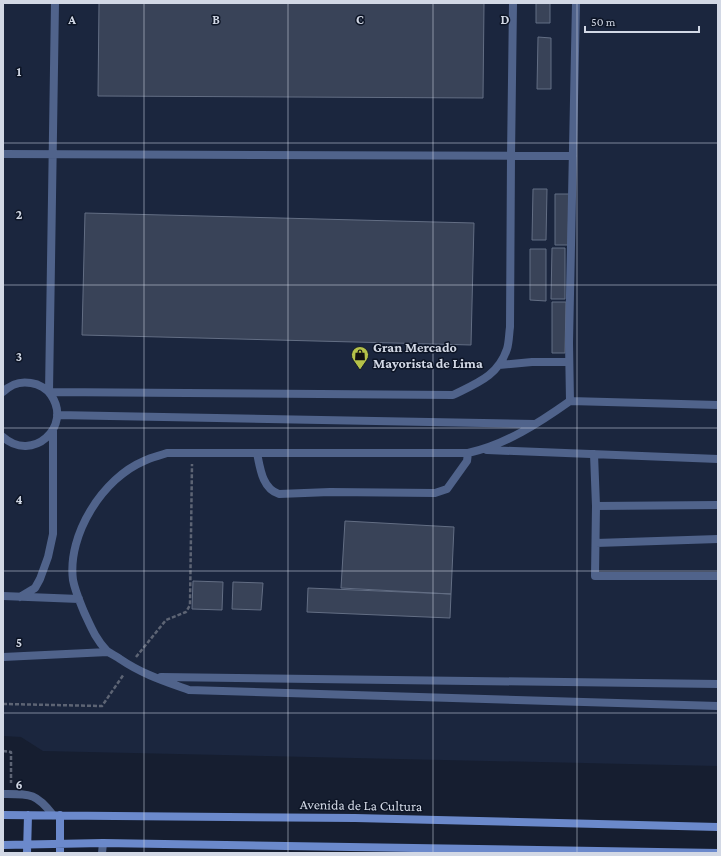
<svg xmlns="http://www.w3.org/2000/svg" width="721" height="856" font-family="'Crimson Pro',serif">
	<rect width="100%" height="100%" fill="#161e30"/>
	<!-- built -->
	<path fill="#1b263e" d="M3,3H718V766L43,751L21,737L3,736Z"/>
	<!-- building -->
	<path fill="#394358" stroke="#636e84" d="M99,3H484L483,98L98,96Z
		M536,3H550V23H536Z
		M538,37L551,38V89H537Z
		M533,189H547L546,240H532Z
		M555,194H569L568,245H555Z
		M85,213L474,223L471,345L82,335Z
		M552,248H565V299H551Z
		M530,249H546V301L530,300Z
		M552,302H566L565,353H552Z
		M345,521L454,527L451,594L341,588Z
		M193,581L223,582L222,610L192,609Z
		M233,582L263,583L261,610L232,609Z
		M308,588L451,594L450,618L307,612Z"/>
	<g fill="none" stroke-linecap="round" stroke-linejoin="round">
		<!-- path -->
		<path stroke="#5d6474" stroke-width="2.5" stroke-dasharray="4 2" stroke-linecap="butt" d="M136,657L166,620L186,612L190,605L192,464
			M3,704L102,706L124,674
			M3,751L11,752V783"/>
		<!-- lane -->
		<path stroke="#50638b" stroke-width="8" d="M55,3L49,392L453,395C477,383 498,376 507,349C509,343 509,334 510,327L511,156L513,3
			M576,3L569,343L570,401C539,423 505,445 468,453H167C159,456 151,457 144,461C103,478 67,535 73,580C75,591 80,602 84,612C91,627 95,638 107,651C111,654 116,656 120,659C142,674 164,681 189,690L718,706
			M3,154L573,156
			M499,365L532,362H569
			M3,392C11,384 20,381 31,383C39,384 47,389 51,395C73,427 32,463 3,437
			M570,401L718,405
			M57,415L535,424
			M487,450L718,459
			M257,453C260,467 262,489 279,494L330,492L435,493L447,489L467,461L468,453
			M594,454L596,506L595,576H718
			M596,506L718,505
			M596,543L718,539
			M3,596L79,599
			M20,597L35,588L40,579L48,557L53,534V431
			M3,657L108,652
			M161,677L718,684
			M3,794C30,794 36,793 53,815
			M102,853L103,843"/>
		<!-- secondary -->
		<path stroke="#6b89cb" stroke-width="8" d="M3,815L355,818L718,827
			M60,815V853
			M3,845L103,843L718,853
			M27,853L28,815"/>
	</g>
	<!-- grid -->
	<path fill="none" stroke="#d2d8e5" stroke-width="1" stroke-opacity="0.55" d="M144,3V853M288,3V853M433,3V853M577,3V853M3,143H718M3,285H718M3,428H718M3,571H718M3,713H718"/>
	<!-- icons -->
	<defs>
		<symbol id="shop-pin" viewBox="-11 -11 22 30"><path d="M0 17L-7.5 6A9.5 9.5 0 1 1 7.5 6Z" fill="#b5c249" stroke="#0d1526"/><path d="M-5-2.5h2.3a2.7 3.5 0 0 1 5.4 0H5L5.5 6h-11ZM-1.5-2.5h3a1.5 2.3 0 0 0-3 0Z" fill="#111"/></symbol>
	</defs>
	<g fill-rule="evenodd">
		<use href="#shop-pin" x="350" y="345" width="20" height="27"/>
	</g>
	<g text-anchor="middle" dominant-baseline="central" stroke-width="3" stroke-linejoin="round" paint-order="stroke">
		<!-- poi labels -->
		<g font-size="14" font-weight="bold" fill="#d2d8e5" stroke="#0d1526" text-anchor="start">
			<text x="373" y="347">Gran Mercado<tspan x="373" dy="16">Mayorista de Lima</tspan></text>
		</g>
		<!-- street labels -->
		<g font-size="14" fill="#d2d8e5" stroke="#0d1526">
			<text transform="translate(361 805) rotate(1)">Avenida de La Cultura</text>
		</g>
	</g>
	<g font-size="13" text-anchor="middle" font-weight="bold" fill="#d2d8e5" stroke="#0d1526" stroke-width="3" stroke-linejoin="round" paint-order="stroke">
		<text x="72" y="24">A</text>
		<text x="216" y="24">B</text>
		<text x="360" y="24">C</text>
		<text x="505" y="24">D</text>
		<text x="19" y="76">1</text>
		<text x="19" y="219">2</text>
		<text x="19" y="361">3</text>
		<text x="19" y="504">4</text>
		<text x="19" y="647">5</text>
		<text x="19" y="789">6</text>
	</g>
	<!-- border -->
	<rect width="721" height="856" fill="none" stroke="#d2d8e5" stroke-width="8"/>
	<!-- scale -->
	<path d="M585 26v6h114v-6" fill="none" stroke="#d2d8e5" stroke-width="2"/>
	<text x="591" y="26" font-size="12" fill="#d2d8e5" stroke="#0d1526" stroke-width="3" paint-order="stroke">50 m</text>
</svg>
